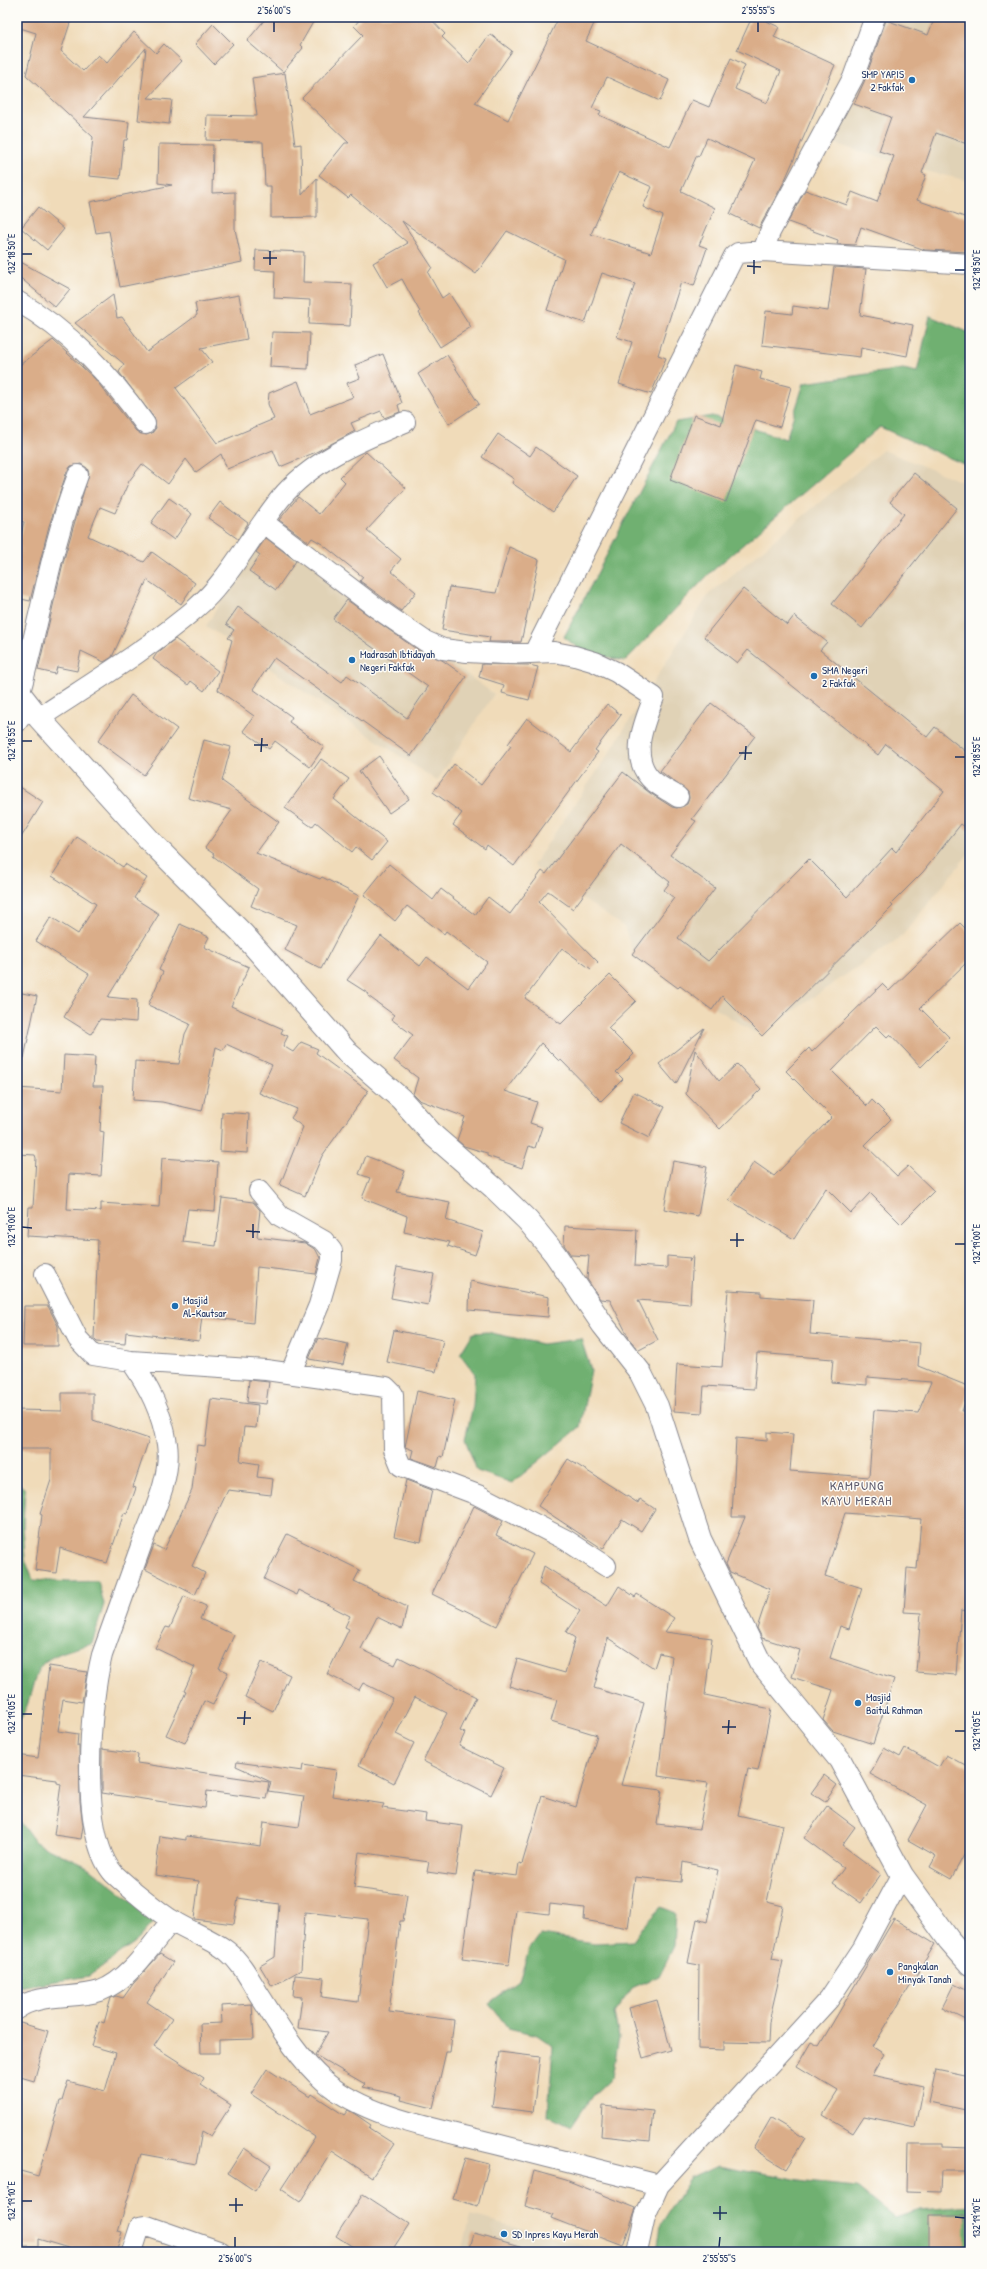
<svg xmlns="http://www.w3.org/2000/svg" width="987" height="2269" font-family="'Patrick Hand',sans-serif">
	<rect width="100%" height="100%" fill="#fdfcf7"/>
	<filter id="ink" filterUnits="userSpaceOnUse"><feTurbulence type="fractalNoise" baseFrequency=".025" numOctaves="2"/><feDisplacementMap in="SourceGraphic" scale="8" xChannelSelector="R" yChannelSelector="G"/><feConvolveMatrix kernelMatrix="1 2 1 2 8 2 1 2 1" color-interpolation-filters="sRGB"/></filter>
	<filter id="wash" filterUnits="userSpaceOnUse"><feTurbulence type="fractalNoise" baseFrequency=".012" numOctaves="4" result="noise"/><feDisplacementMap in="SourceGraphic" scale="16" xChannelSelector="R" yChannelSelector="G"/><feGaussianBlur stdDeviation="0.9" result="paint"/><feColorMatrix in="noise" values="0 0 0 0 0 0 0 0 0 0 0 0 0 0 0 0 0 1.4 0 .05"/><feComposite in="paint" operator="in"/></filter>
	<g filter="url(#wash)">
		<rect width="100%" height="100%" fill="#f0dbb9"/>
		<!-- built -->
		<path fill="#e0d2b6" d="M878,17H970V181L925,171L832,143Z
			M883,450L970,485V852L902,936L773,1025L755,1033L634,957L624,927L533,865L606,758L709,594Z
			M265,529L494,694L437,781L206,626Z
			M471,2215L611,2252H462Z"/>
		<!-- forest -->
		<path fill="#70b071" stroke="#467068" d="M930,316L970,333V467L880,427L711,572L625,661L583,652L564,637L676,422L712,416L786,439L804,383L903,369L917,372Z
			M487,1332L542,1344L581,1339L591,1370L580,1427L512,1483L477,1471L465,1439L473,1406L475,1374L460,1354L473,1333Z
			M17,1482L25,1489L23,1524L25,1559L33,1580L70,1582L98,1581L104,1604L92,1644C77,1648 47,1654 39,1669C29,1689 32,1704 17,1724Z
			M17,1817L35,1842L90,1868L156,1920L138,1940L89,1976L17,1987Z
			M661,1907L676,1913L674,1946L659,1976L633,1987L614,2013L619,2038L612,2077L592,2096L572,2126L548,2115L553,2046L537,2035L508,2028L489,2003L519,1981L529,1950L540,1935L595,1943L633,1941L645,1924Z
			M718,2166L806,2182L857,2187L895,2218L920,2210L970,2206V2252H657L661,2224L690,2179Z"/>
		<g id="blocks">
			<!-- building -->
			<path fill="#daad89" fill-rule="evenodd" d="M17,17H72L61,51L83,71L98,55L107,63L134,32L156,53L164,44L182,61L148,98L172,100L169,124L138,120L146,48L84,117L129,122L127,140H124L120,179L89,176L93,137L26,75L36,33L17,27Z
				M267,17H316L300,45L303,48L283,72L247,41Z
				M362,17H429L445,34L442,37L469,63L490,34L512,51L475,103L508,120L559,17H597L586,41L669,80L660,101L607,77L592,108L601,111L599,115L670,147L692,100L709,107L731,58L745,65L735,89L767,103L781,71L737,50L752,17H758L779,27L774,37L835,65L784,182L759,228L730,214L755,160L707,138L699,156L697,155L681,191L715,208L699,245L707,248L694,286L681,282L658,355L666,358L651,394L619,384L632,342L617,337L635,284L602,273L585,323L547,310L564,259L507,231L476,274L402,221L432,267L428,273L442,298L449,293L471,327L440,347L419,313L420,312L402,279L387,287L373,263L408,243L351,195L348,198L319,175L345,143H349L302,98L363,35L354,26ZM619,172L652,187L643,207L663,216L651,253L591,234Z
				M935,17H970V145L936,133L922,173L926,175L917,200L970,219V252L925,250L861,227L855,245L837,244L838,240L788,222L805,190L847,205L852,192L877,202L894,156L879,151L891,117L854,104L864,82L886,20L928,35Z
				M213,24L233,44L214,64L195,44Z
				M285,73L295,145L301,144L302,195L317,178V217L271,218V186H265L263,142L206,140L207,115L257,116L252,78Z
				M159,144L213,145L212,193L235,192V229L242,262L120,287L109,231L96,233L90,202L172,185L158,183Z
				M38,207L64,229L47,250L21,228Z
				M256,250L304,252L303,282L352,284L350,326L309,324L310,300L274,298L275,271L255,270Z
				M17,260L70,289L55,307L17,275Z
				M834,267L866,269L860,315L913,325L907,356L861,347L860,357L762,345L766,311L792,314L793,306L828,311Z
				M113,295L117,318L122,317L147,352L197,315L195,303L239,295L247,339L201,348L212,362L176,388L217,443L274,419L268,404L269,393L298,381L310,414L353,397L347,383L360,378L355,365L383,354L402,403L398,405L400,412L384,418L381,411L351,423L355,431L316,452L280,467L273,450L227,469L221,454L196,472L186,459L168,484L142,464L129,481L115,513L100,507L88,536L144,562L152,552L195,583L181,604L147,580L112,657L104,662L81,651L77,671L57,667L55,674L38,670L64,559L89,473L87,468L81,464L71,466L67,471L49,526L30,601L17,598V553L24,522L17,520V500L20,486L17,485V367L53,340L95,379L136,431L146,435L152,433L156,428L154,418L119,372L124,364L75,323Z
				M272,332L310,333L308,369L270,367Z
				M447,355L479,404L449,424L418,374Z
				M736,365L762,372L760,379L791,387L780,427L756,420L726,502L670,480L694,415L721,425Z
				M498,434L530,456L536,447L577,476L553,512L512,483L514,479L482,457Z
				M366,452L406,488L367,530L401,559L391,571L416,592L401,611L360,581L363,577L322,544L312,538L309,542L279,520L298,497L319,514L345,482L340,477Z
				M914,473L957,508L862,628L832,604L904,514L890,502Z
				M169,498L192,514L174,540L151,523Z
				M220,502L248,523L238,539L208,518Z
				M266,538L296,561L276,590L249,571L260,555L256,552Z
				M509,547L539,560L521,642H489L490,637L442,630L449,587L496,593Z
				M743,589L787,625L794,616L827,642L820,650L927,737L935,727L970,755V831L961,824L923,872L891,904L893,906L762,1036L722,996L712,1010L680,986L678,988L632,954L674,898L664,890L670,882L621,844L573,909L548,891L539,902L598,962L591,969L562,948L525,998L561,1024L610,975L636,1001L608,1028L634,1054L616,1072L623,1079L601,1101L560,1059L559,1061L541,1043L505,1091L537,1102L530,1123L542,1127L535,1148L529,1146L522,1168L487,1156V1153L464,1146L457,1140L465,1117L419,1100L413,1094L418,1078L394,1060L413,1035L391,1019L394,1015L368,996L369,994L347,980L381,936L420,966L427,957L468,988L487,962L446,931L444,934L407,906L395,921L364,895L389,864L433,900L441,889L475,915L488,897L510,914L542,871L546,874L623,772L650,793L672,807L677,808L687,804L689,798L688,792L660,771L711,703L755,736L692,819L696,821L670,855L715,888L678,938L708,961L809,859L847,897L892,848L896,852L944,791L886,744L878,755L748,650L737,663L704,637Z
				M347,600L419,651L442,660L466,677L411,756L274,658L253,689L292,717L289,722L324,747L310,767L275,741L269,749L243,731L254,716L218,690L232,640L228,638L234,630L226,624L238,607L342,682L347,675L407,718L428,687L333,619Z
				M175,639L218,671L204,691L191,681L188,685L153,659L157,653Z
				M482,664L529,665L538,667L529,700L502,693L504,685L479,677Z
				M131,695L177,729L144,775L98,741Z
				M607,704L621,715L595,750L598,752L514,866L487,845L485,849L453,825L462,813L433,792L454,764L481,785L511,746L508,744L527,718L571,752Z
				M204,740L231,747L222,781L279,822L256,853L320,879L322,877L359,896L321,969L285,950L297,925L251,906L258,889L213,856L214,854L205,848L232,810L188,798Z
				M379,756L409,799L389,813L359,771Z
				M321,759L349,779L334,799L387,842L372,860L356,847L352,852L316,822L312,827L285,808Z
				M17,785L43,802L17,844Z
				M77,837L123,867L125,864L147,878L134,898L159,914L108,997L137,1000L136,1022L100,1019L91,1034L64,1017L89,974L36,941L51,917L78,934L96,904L52,876Z
				M960,923L970,933V959L920,1008L950,1038L921,1067L890,1034L887,1037L876,1026L832,1071L867,1106L872,1100L891,1119L865,1145L897,1176L908,1166L934,1191L901,1224L870,1193L851,1213L826,1188L794,1239L729,1200L754,1162L774,1176L832,1117L786,1071L809,1048L812,1052L882,984L889,991Z
				M180,924L209,937L204,947L249,967L231,1006L283,1029L281,1033L288,1036L283,1046L293,1052L301,1042L318,1049L316,1053L368,1091L322,1156L305,1196L280,1185L303,1127L291,1118L297,1109L259,1093L272,1065L226,1044L223,1050L216,1047L202,1111L162,1102L133,1100L135,1061L179,1064L185,1034L190,1024L148,1005L163,972L159,970Z
				M17,992L37,996L24,1058L17,1057Z
				M704,1028L676,1084L659,1064Z
				M695,1050L719,1081L737,1064L761,1089L720,1129L686,1094Z
				M64,1055L95,1057L93,1086H103L100,1131L104,1132L101,1176L69,1174L67,1209L101,1211V1203L159,1207L162,1158L218,1162L215,1211L188,1209L183,1242L216,1246L222,1198L253,1202L260,1210L257,1237L305,1243L316,1250L320,1258L316,1274L257,1267L253,1323L202,1316L199,1341L126,1332L125,1344L97,1342L94,1339L98,1240L27,1236L29,1207H33L36,1158L35,1155L17,1154V1088L62,1091Z
				M634,1092L665,1107L649,1138L619,1123Z
				M222,1112L249,1114L247,1153L220,1151Z
				M366,1156L405,1171L397,1192L450,1202L446,1220L483,1232L475,1255L448,1246L450,1242L404,1232L407,1216L362,1198L370,1178L359,1174Z
				M673,1161L707,1167L698,1216L664,1209Z
				M565,1226L637,1230L635,1266L667,1268V1256L690,1258L689,1262L693,1255L690,1304L638,1300L658,1340L639,1350L630,1340L610,1300L600,1299L587,1279L589,1256L571,1255L564,1245Z
				M397,1267L434,1274L428,1305L391,1298Z
				M470,1281L549,1297L548,1317L469,1310Z
				M728,1290L761,1292V1296L813,1300L810,1334L920,1343L918,1366L970,1387L962,1411H970V1611L961,1610L956,1675L916,1672L921,1613L904,1612L907,1568L917,1569L921,1519L845,1513L825,1576L862,1588L849,1629L840,1626L830,1658L894,1679L873,1744L833,1731L823,1720L833,1690L792,1677L800,1650L762,1638L757,1628L770,1589L730,1572L726,1564L745,1517H732L736,1438L767,1441V1432L793,1434L790,1471L869,1477L874,1410L918,1413L931,1382L867,1377V1385L831,1382L833,1359L757,1353L754,1389L704,1386L702,1413L674,1411L677,1364L722,1367Z
				M24,1306H48L58,1326V1346H23Z
				M394,1330L443,1340L436,1372L387,1362Z
				M318,1338L348,1344L343,1365L309,1359Z
				M249,1380L269,1382L266,1404L247,1402Z
				M417,1391L455,1400L443,1457L440,1456L437,1467L411,1458L413,1450L405,1447Z
				M62,1393H93V1420L149,1439L133,1487L136,1488L127,1514L124,1513L107,1563L60,1548L56,1573L35,1570L42,1515L40,1514L51,1480V1449H17V1410L62,1411Z
				M211,1399L258,1405L256,1428L244,1427L240,1461L259,1464L257,1477L273,1479L271,1495L228,1490L192,1566L205,1573L195,1595L145,1569L154,1545L164,1550L192,1490L197,1445L205,1446Z
				M568,1459L638,1503L640,1499L655,1509L641,1531L622,1519L603,1549L538,1506Z
				M406,1480L432,1490L421,1542L394,1536Z
				M474,1506L503,1521L496,1535L533,1554L497,1626L432,1594Z
				M287,1534L360,1570L354,1581L407,1607L402,1629L377,1617L361,1649L395,1665L399,1657L476,1697L460,1731L465,1733L459,1746L504,1768L491,1795L423,1761L447,1713L415,1697L396,1734L414,1743L394,1783L359,1765L393,1698L363,1683L359,1690L327,1674L349,1629L345,1627L350,1616L299,1590L297,1595L264,1579Z
				M544,1566L607,1606L619,1586L635,1597L637,1594L674,1618L665,1632L712,1638L705,1695L771,1709L758,1771L748,1769L738,1815L783,1825L767,1902L783,1906L772,1959L783,1961L769,2022L768,2043L724,2042V2050L698,2049L699,1965L688,1963L697,1919L707,1922L718,1870L683,1862L681,1882L635,1877L628,1928L584,1920L585,1908L550,1904L549,1914L516,1910L509,1965L462,1959L475,1871L517,1876L519,1863L522,1864L542,1796L576,1807L597,1735L551,1721L557,1700L509,1686L517,1659L565,1673L575,1638L566,1632L580,1611L539,1584ZM608,1638L654,1668L659,1653L672,1656L658,1776L708,1783L699,1829L657,1824L662,1790L621,1785L644,1703L594,1688Z
				M184,1596L206,1606L200,1619L234,1635L219,1668L228,1672L213,1705L204,1701L185,1743L166,1735L186,1692L184,1691L195,1667L155,1648L166,1627L170,1628Z
				M261,1662L290,1675L273,1711L245,1697Z
				M49,1666L87,1672L82,1702L63,1699L58,1731L78,1734L77,1746H79L80,1801L83,1826L81,1839L54,1835L61,1784L57,1783V1780L17,1775V1755L38,1758Z
				M884,1748L900,1757L905,1748L939,1767L946,1755L970,1768V1844L951,1879L930,1867L936,1856L908,1840L927,1805L870,1774Z
				M102,1749L138,1754L137,1763L269,1782L266,1799L207,1791L205,1808L102,1793Z
				M237,1762L302,1771L303,1765L336,1770L332,1796L384,1804L382,1808L426,1814L425,1821L463,1826L456,1876L427,1872L429,1862L359,1852L354,1888L407,1895L403,1921H400L389,2012L454,2020L450,2052H446L433,2108L401,2100L402,2096L362,2087L365,2084L315,2055L328,2032L298,2028L302,1997L293,1996L295,1975L324,1978L322,1997L358,2002L368,1919L305,1912L301,1970L272,1986L260,1966L275,1957L279,1904L238,1898L234,1924L194,1919L199,1881L155,1875L160,1836L186,1840V1836L261,1846L264,1822L299,1827L304,1796L268,1791L271,1782L236,1766Z
				M824,1775L837,1785L825,1802L811,1793Z
				M827,1806L855,1827L842,1845L881,1874L861,1903L833,1883L844,1868L804,1838Z
				M894,1919L935,1944L873,2047L884,2054L872,2075L923,2086L915,2127L864,2116L853,2133L823,2115L838,2091L797,2066L811,2042L819,2046Z
				M160,1954L173,1962L147,2002L172,2019L154,2046L204,2078L200,2085L231,2105L211,2136L202,2131L196,2164L141,2154L118,2231L122,2232L116,2252H82L38,2239V2246H20V2203L17,2202V2170L38,2176L60,2101H62L68,2081L105,2091L116,2053L92,2046L99,2021L104,2023L111,1998L116,1996L123,1998L133,1984Z
				M954,1984L970,1992V2022L942,2008Z
				M657,2000L671,2050L643,2058L629,2008Z
				M252,2004L254,2039L219,2040V2053H201L200,2024L222,2023L221,2006Z
				M17,2022L48,2031L34,2081L17,2076Z
				M499,2052L540,2057L533,2112L492,2107Z
				M267,2069L310,2097L312,2094L344,2115L348,2110L355,2114L371,2125L369,2128L394,2144L372,2177L332,2151L300,2202L281,2189L315,2137L251,2094Z
				M936,2069L970,2076V2111L929,2102Z
				M603,2106L653,2111L650,2141L601,2136Z
				M771,2118L805,2138L786,2169L753,2149Z
				M907,2144H942V2147L970,2148V2171H942L941,2192L906,2191Z
				M244,2148L271,2166L255,2191L228,2173Z
				M465,2158L489,2164L478,2206L453,2199Z
				M534,2171L566,2180L636,2208L623,2246L551,2218L553,2214L525,2206Z
				M363,2194L409,2224L391,2252H361L336,2236Z
				M929,2215H965V2252H929Z
				M474,2233L523,2247L522,2252H469Z"/>
		</g>
	</g>
	<g filter="url(#ink)">
		<use href="#blocks" fill-opacity="0" stroke="#86858c" stroke-width="1"/>
		<g fill="none" stroke-linecap="round" stroke-linejoin="round">
			<defs>
				<path id="minor" d="M763,251L770,232L853,78L875,17
					M17,301C70,331 110,375 145,424
					M263,522L378,609L425,641L443,649L467,652L505,654L554,652L575,656L595,662L616,672L654,697C645,721 629,755 650,778C657,786 670,791 678,797
					M535,651L734,256L738,253L763,251L970,264
					M20,692C40,620 51,546 78,475
					M39,718C92,683 147,650 195,609C230,579 251,535 280,499C312,460 360,441 405,422
					M17,722L29,705
					M259,1191L280,1216L324,1241L332,1251V1260L319,1305L291,1372
					M45,1274L78,1339L93,1355L131,1361L266,1370L386,1387L393,1394L394,1449L401,1466L478,1495L566,1540L606,1566
					M131,1361C149,1387 162,1412 167,1444C172,1478 152,1515 141,1546C128,1582 115,1618 102,1655C90,1703 78,1835 114,1874C127,1886 158,1912 173,1921C190,1932 211,1938 227,1951C241,1962 249,1978 258,1993C278,2024 296,2056 324,2081C367,2118 438,2129 492,2143C548,2157 603,2171 659,2185
					M17,2009C37,1993 76,1999 100,1991C130,1980 152,1944 172,1920
					M132,2252L140,2227L147,2226L221,2252
					M637,2252L645,2216L659,2185L829,1999L863,1948L902,1875"/>
				<path id="secondary" d="M17,690L39,718L154,845L243,934L348,1053L401,1099L434,1136L494,1188L528,1221L555,1254L603,1325L640,1372L657,1406L700,1539L760,1662L840,1760L902,1875L949,1940L970,1964"/>
			</defs>
			<!-- minor casing -->
			<use href="#minor" stroke="#86858c" stroke-width="22"/>
			<!-- secondary casing -->
			<use href="#secondary" stroke="#86858c" stroke-width="24"/>
			<!-- minor -->
			<use href="#minor" stroke="#fff" stroke-width="20"/>
			<!-- secondary -->
			<use href="#secondary" stroke="#fff" stroke-width="22"/>
		</g>
	</g>
	<!-- ticks -->
	<path fill="none" stroke="#1b2f5e" stroke-width="1.5" d="M274,32V22M758,32V22M22,254H32M263,258H277M270,265V251M747,266L761,267M955,270H965M754,274V260M22,741H32M254,745H268M261,752L262,738M739,753H752M955,757H965M745,760L746,746M22,1227L32,1228M246,1231L260,1232M253,1238V1224M730,1240H744M955,1244H965M737,1247V1233M22,1714H32M237,1718H251M244,1725L245,1711M722,1727H736M955,1731H965M728,1734L729,1720M22,2201H32M229,2205H243M236,2212V2198M713,2213H727M955,2217L965,2218M720,2220V2206M235,2247V2237M719,2247L720,2237"/>
	<!-- markers -->
	<g fill="#1f6fb2" stroke="#fdfcf7" stroke-width="1.5">
		<circle cx="912" cy="80" r="4"/>
		<circle cx="352" cy="660" r="4"/>
		<circle cx="814" cy="676" r="4"/>
		<circle cx="175" cy="1306" r="4"/>
		<circle cx="858" cy="1703" r="4"/>
		<circle cx="890" cy="1972" r="4"/>
		<circle cx="504" cy="2234" r="4"/>
	</g>
	<g text-anchor="middle" dominant-baseline="central" stroke-width="3" stroke-linejoin="round" paint-order="stroke">
		<!-- poi labels -->
		<g font-size="11" fill="#1b2f5e" stroke="#fdfcf7" text-anchor="start">
			<text x="904" y="74" text-anchor="end">SMP YAPIS<tspan x="904" dy="13">2 Fakfak</tspan></text>
			<text x="360" y="654">Madrasah Ibtidayah<tspan x="360" dy="13">Negeri Fakfak</tspan></text>
			<text x="822" y="670">SMA Negeri<tspan x="822" dy="13">2 Fakfak</tspan></text>
			<text x="183" y="1300">Masjid<tspan x="183" dy="13">Al-Kautsar</tspan></text>
			<text x="866" y="1697">Masjid<tspan x="866" dy="13">Baitul Rahman</tspan></text>
			<text x="898" y="1966">Pangkalan<tspan x="898" dy="13">Minyak Tanah</tspan></text>
			<text x="512" y="2234">SD Inpres Kayu Merah</text>
		</g>
		<!-- quarter labels -->
		<g font-size="13" letter-spacing="1" fill="#5e5b6d" stroke="#fdfcf7">
			<text x="857" y="1485">KAMPUNG<tspan x="857" dy="15">KAYU MERAH</tspan></text>
		</g>
	</g>
	<!-- margin -->
	<rect width="987" height="2269" fill="none" stroke="#fdfcf7" stroke-width="44"/>
	<rect x="22" y="22" width="943" height="2225" fill="none" stroke="#1b2f5e" stroke-width="1.5"/>
	<g font-size="10" text-anchor="middle" fill="#1b2f5e">
		<text x="274" y="14">2°56'00"S</text>
		<text x="758" y="14">2°55'55"S</text>
		<text transform="translate(11 254) rotate(-90)" y="4">132°18'50"E</text>
		<text transform="translate(976 270) rotate(-90)" y="4">132°18'50"E</text>
		<text transform="translate(11 741) rotate(-90)" y="4">132°18'55"E</text>
		<text transform="translate(976 757) rotate(-90)" y="4">132°18'55"E</text>
		<text transform="translate(11 1227) rotate(-90)" y="4">132°19'00"E</text>
		<text transform="translate(976 1244) rotate(-90)" y="4">132°19'00"E</text>
		<text transform="translate(11 1714) rotate(-90)" y="4">132°19'05"E</text>
		<text transform="translate(976 1731) rotate(-90)" y="4">132°19'05"E</text>
		<text transform="translate(11 2201) rotate(-90)" y="4">132°19'10"E</text>
		<text transform="translate(976 2218) rotate(-90)" y="4">132°19'10"E</text>
		<text x="235" y="2262">2°56'00"S</text>
		<text x="719" y="2262">2°55'55"S</text>
	</g>
</svg>
